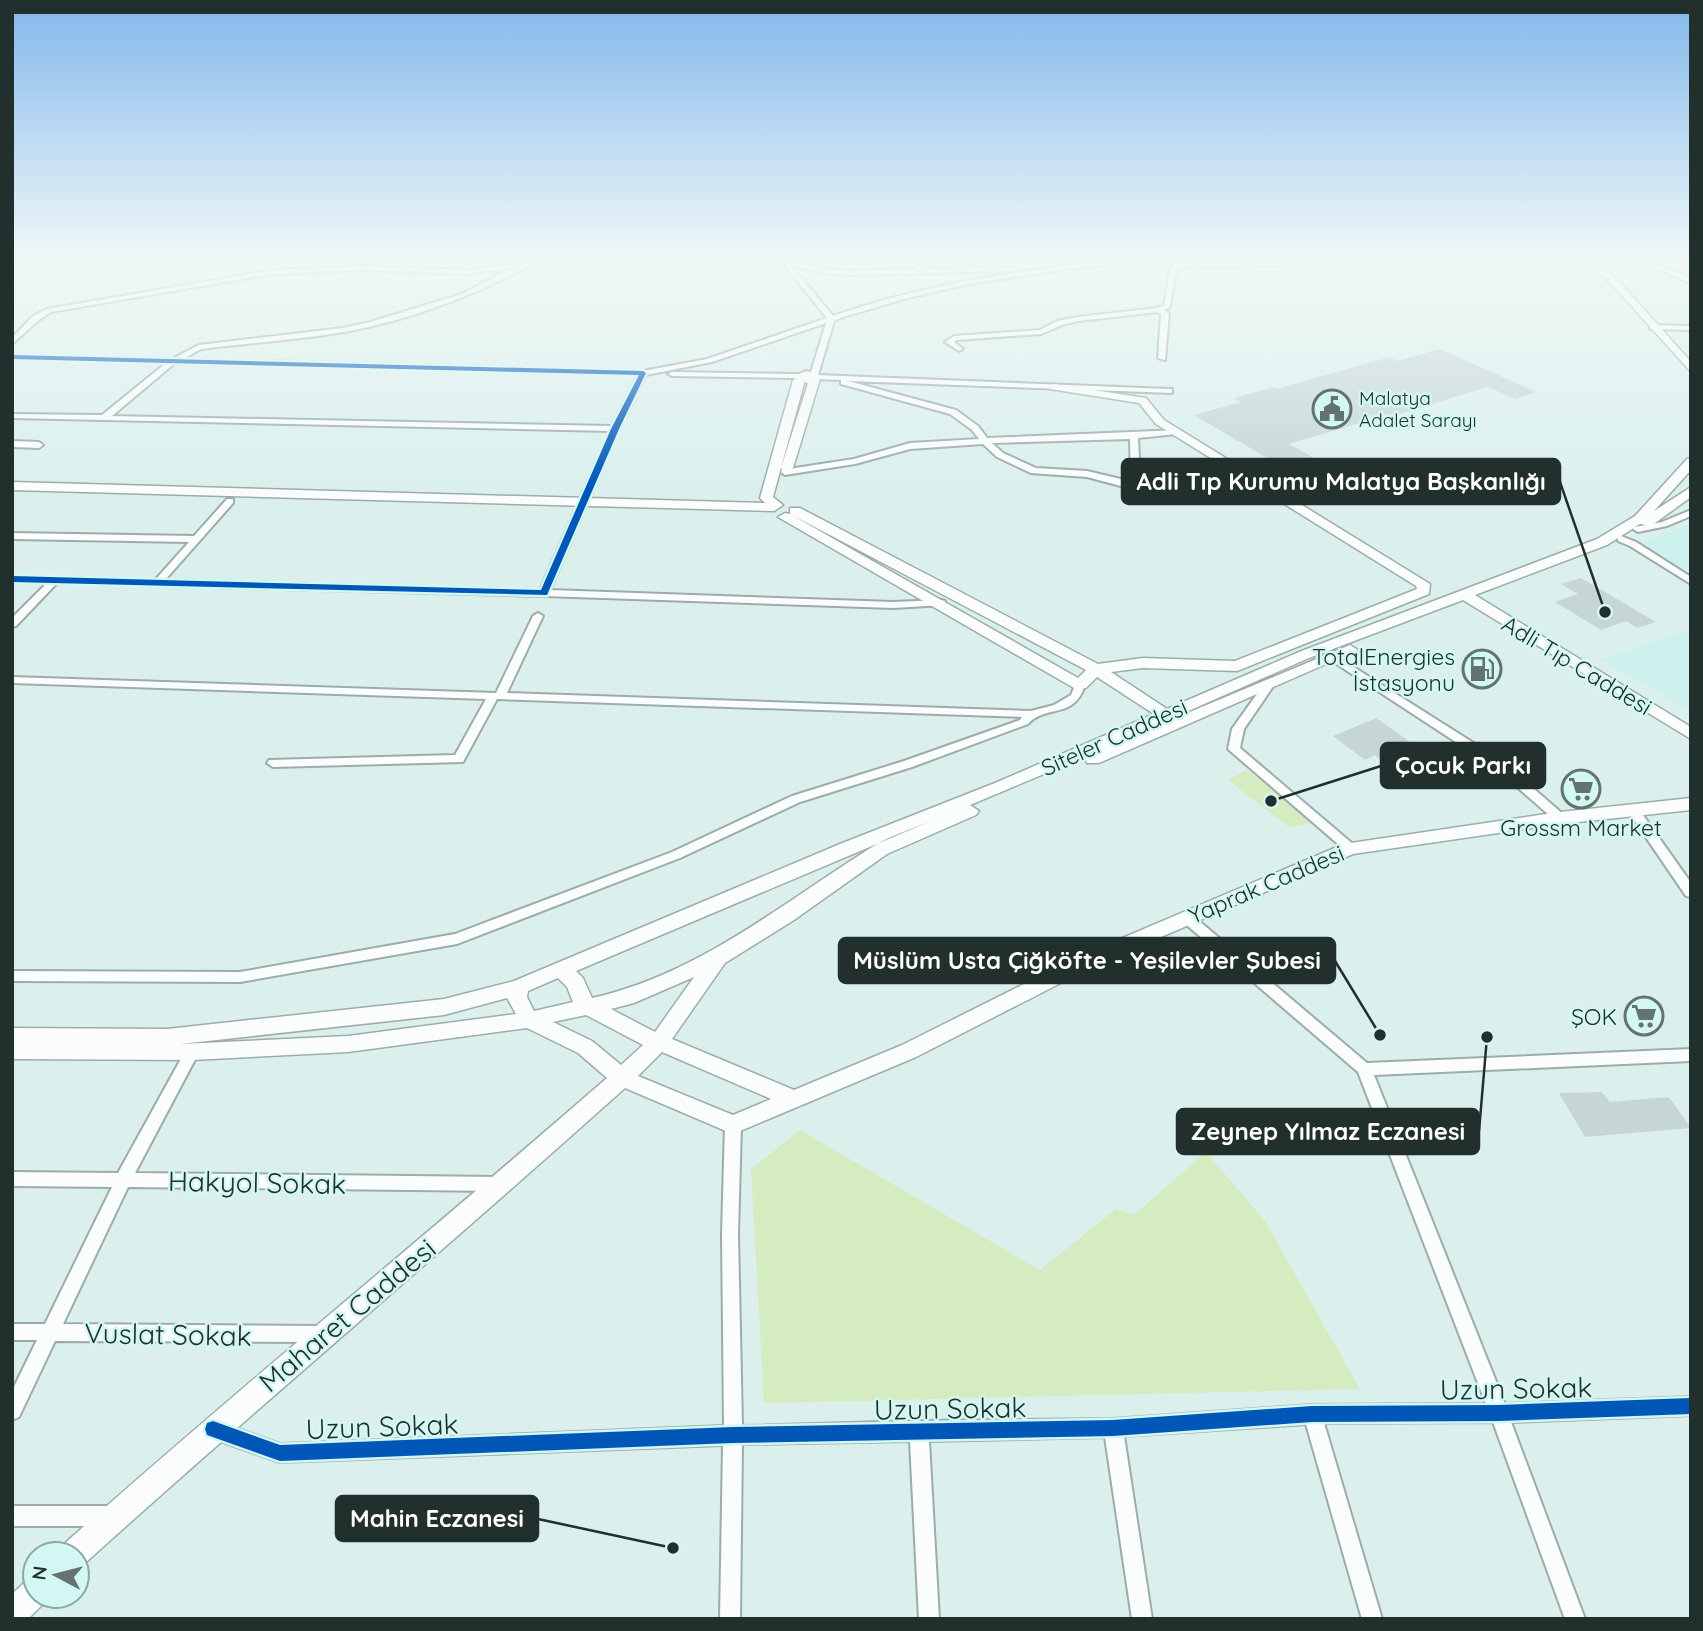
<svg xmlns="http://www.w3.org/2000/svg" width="1703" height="1631" font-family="Quicksand,sans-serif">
	<rect width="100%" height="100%" fill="#dbf0ed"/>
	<!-- built -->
	<path fill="#cdf1ec" d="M1691,523V573L1643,543Z
		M1691,629V711L1601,660L1607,658Z"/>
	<!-- green -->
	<path fill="#d5ebc0" d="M1247,770L1314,822L1290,828L1228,780Z
		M800,1130L1040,1270L1116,1209L1134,1215L1206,1152L1265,1221L1360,1389L764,1403L751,1169Z"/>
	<!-- building -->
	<path fill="#c6d6d6" d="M1440,349L1536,392L1515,399L1488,387L1380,420L1376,418L1289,444L1316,459L1286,469L1194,415L1241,402L1234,398L1274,387L1277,389L1390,357L1397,361Z
		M1581,578L1656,622L1637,628L1626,621L1601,630L1555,602L1578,594L1561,584Z
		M1376,718L1409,741L1400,745L1405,749L1380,759L1375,755L1365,760L1333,736Z
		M1602,1092L1610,1102L1669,1097L1691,1128L1585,1137L1559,1093Z"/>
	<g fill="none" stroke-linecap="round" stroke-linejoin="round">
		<defs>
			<path id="street" d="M538,254H547C493,290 408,321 344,332C297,340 248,343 201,349L183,359L643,371L707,359L827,318L781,261L780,260L783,258L823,269L849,271L916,269V267L925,263L876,254H895L919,258L922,255L958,257L959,254H965L964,257L1087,255L1090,257L1087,259L960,261L928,259L932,263L931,264L921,269L1013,267L1016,269L1013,271L849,275L823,273L790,264L833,316C913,288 996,274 1080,264C1110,260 1141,254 1171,254L1154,260L1059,270L964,285L904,299L840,318L834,321L818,375L1169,389H1172V393L848,381L956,410L978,426L987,438L1179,430V434H1176L1138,438L1140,480L1202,481L1247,472L1251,475C1223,492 1173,487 1140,485L1157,493L1158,495L1154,498L1133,492L1132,489L1087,477L1031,473L997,457L983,444L910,449L855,464L785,475L781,472L782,470L854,459L910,443L979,439L972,430L950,414L841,384V380L817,379L807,383L794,378L672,376L668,374L672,372L798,374L806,371L811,372L826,323L712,362L646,375L619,429L550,590L893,602L941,600L945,601V605L893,608L544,596L57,583L16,626L12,627V618L47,583L12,582V576L155,580L189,542L12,539V533L194,536L227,499H233V503L165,580L540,590L610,431L12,418V414L102,415L166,363L12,359V355L172,359L199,345L343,328L370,322L462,294L511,268L468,274L362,270L272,274L51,312L39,320L12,344V338L33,316L47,309L272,270L362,266L468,270L521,263ZM175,363L638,375L612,426L112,416ZM1130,439L1131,480H1125L1087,471L1036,468L1003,453L992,443Z
				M1258,254L1282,264L1279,266L1179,267L1176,270L1170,307L1164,310L1169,313L1165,360L1158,358L1161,314L1157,312L1078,321L1062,325L1041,334L956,340L954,342L963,349L959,351L945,342L954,336L1040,330L1057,321L1078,317L1157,308L1164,306L1170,269L1175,264L1266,262L1255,258L1225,257L1222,255Z
				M1626,254H1635L1691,279V284Z
				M1650,325L1691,326V330L1653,329H1650Z
				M12,441L39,442L43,445L39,448L12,447Z
				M1691,510V516L1667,526L1638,532L1633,529L1635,527L1662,522Z
				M1621,536L1636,542L1691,577V584L1630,546L1618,541V537Z
				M538,613L543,616L507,693L1031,711L1054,705L1071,695L1076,683H1084L1085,685C1074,720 1046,704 1028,724L912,767L800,802L680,858L457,944L240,982L12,981V971L240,972L455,934L672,852L792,796L904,761L1020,720L1022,717L497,699L463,762L273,767L267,763L269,760L455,755L486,699L12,683V677L496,693L533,616Z
				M1333,654L1502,761L1564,815L1566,818L1564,821H1556L1494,767L1329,659L1328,657L1329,655Z
				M1271,679L1276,682L1244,729L1240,748L1354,845L1356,848L1354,851H1346L1228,749L1232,729L1267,680Z
				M1634,807L1638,808L1691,883V897L1686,896L1628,811Z
				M1187,913L1192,915L1367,1063L1691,1049V1061L1374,1075L1505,1404L1691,1397V1415L1511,1422L1585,1619H1565L1493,1422L1324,1423L1382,1619H1362L1306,1424L1124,1436L1152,1619H1132L1105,1437L929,1441L939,1619H919L910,1441L742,1444L740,1619H720L723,1445L280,1462L206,1436L204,1429L206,1422L213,1420L280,1444L724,1426L722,1234L725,1125L728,1120L733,1119L738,1120L741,1125L738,1234L742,1426L919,1421L1113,1419L1312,1405L1486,1404L1358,1072L1182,921L1180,918L1182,915Z
				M192,1046L197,1048L199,1052L135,1173L498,1177L504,1179L506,1184L504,1189L498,1191L128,1187L63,1324L323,1326L329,1328L332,1334L329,1340L323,1342L55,1341L19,1417L12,1420V1391L37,1340H12V1324H45L112,1187L12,1186V1172L118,1173L187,1048Z
				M12,1506H110L117,1509L120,1516L117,1523L110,1526H12Z"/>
			<path id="secondary" d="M1580,254H1590L1624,287L1691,362V372L1618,291Z
				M799,377L805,380L773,497L783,505L774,511L12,490V482L765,503L760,498L793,380Z
				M810,377L820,379L793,468L787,472L783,471L781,468Z
				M1054,384L1146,398L1164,420L1430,584L1429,594L1237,671L1143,668L1111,672L1167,709L1299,652L1597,539L1635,516L1687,459L1691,458V470L1654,511L1691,487V497L1651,526L1640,524L1607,545L1475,595L1691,727V739L1463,600L1309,658L1111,745L1345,647L1350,645L1358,650L1099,763H1087L1085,759L1087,756L970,805L979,811L976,815L887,854L794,920L725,963L672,1039L794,1090L902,1045L1080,956L1344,844L1560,812L1691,798V810L1560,824L1353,854L1094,966L916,1057L733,1134L625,1088C446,1249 262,1403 84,1564L77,1567V1554H60L64,1544C242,1385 427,1235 607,1078L578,1053L527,1028L348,1052L192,1060L12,1059V1028L167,1029L444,999L514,981L840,844L995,783L1154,714L1097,677L1086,688H1074L778,517L785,513L790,514L1078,678L1086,670L790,514V508H800L1098,664L1143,658L1235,661L1417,589L1416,586L1156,424L1139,403L1050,389V385ZM936,819C915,828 891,835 872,847C781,904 699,974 592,998L583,978L576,971ZM694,977L655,1032L611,1009L634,1003ZM558,978L567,987L573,1002L534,1011L527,997L528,991ZM507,998L516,1014L348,1036L180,1044L444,1015ZM586,1015L643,1045L621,1065L592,1041L553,1022ZM662,1052L771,1099L733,1115L638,1076Z
				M35,1578V1596H48L45,1602L28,1619H12V1594L25,1582Z"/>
		</defs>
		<!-- street casing -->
		<use href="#street" stroke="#9cacaa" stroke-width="4"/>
		<!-- secondary casing -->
		<use href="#secondary" stroke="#9cacaa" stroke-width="3"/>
		<!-- street -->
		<use href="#street" fill="#fafdfc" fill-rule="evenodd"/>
		<!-- secondary -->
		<use href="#secondary" fill="#fafdfc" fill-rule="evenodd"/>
		<defs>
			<path id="cycleway" d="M12,355L643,371L646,373L619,429L547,595L12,582V576L541,590L611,429L639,375L12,359Z
				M1691,1398V1414L1499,1421L1312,1422L1113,1436L733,1443L280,1461L207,1435L205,1429L207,1423L213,1421L280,1445L733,1427L1113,1420L1312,1406L1499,1405Z"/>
		</defs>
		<!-- cycleway casing -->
		<use href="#cycleway" stroke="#d3f8f3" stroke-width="5"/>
		<!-- cycleway -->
		<use href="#cycleway" fill="#0057b8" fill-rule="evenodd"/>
	</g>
	<!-- sky -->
	<linearGradient id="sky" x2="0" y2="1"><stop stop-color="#82b8eb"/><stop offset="0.53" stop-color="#eff8f7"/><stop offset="1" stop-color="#eff8f7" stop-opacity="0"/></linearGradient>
	<rect width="1703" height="483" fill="url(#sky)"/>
	<!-- icons -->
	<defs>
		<symbol id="civic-ring" viewBox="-11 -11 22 22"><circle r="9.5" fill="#d3f8f3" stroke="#627370" stroke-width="1.5"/><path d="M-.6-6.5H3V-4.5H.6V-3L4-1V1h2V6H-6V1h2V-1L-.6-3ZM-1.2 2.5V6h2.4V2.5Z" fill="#627370"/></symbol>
		<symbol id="fuel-ring" viewBox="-11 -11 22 22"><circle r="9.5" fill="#d3f8f3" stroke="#627370" stroke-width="1.5"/><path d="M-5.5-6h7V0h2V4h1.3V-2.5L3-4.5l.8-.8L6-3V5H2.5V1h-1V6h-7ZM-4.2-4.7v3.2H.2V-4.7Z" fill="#627370"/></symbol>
		<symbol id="supermarket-ring" viewBox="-11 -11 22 22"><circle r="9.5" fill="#d3f8f3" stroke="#627370" stroke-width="1.5"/><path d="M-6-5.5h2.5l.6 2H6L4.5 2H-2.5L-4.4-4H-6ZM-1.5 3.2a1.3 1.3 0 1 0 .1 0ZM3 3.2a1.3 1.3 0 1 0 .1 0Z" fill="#627370"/></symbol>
	</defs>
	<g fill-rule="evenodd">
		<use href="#civic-ring" x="1310" y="387" width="44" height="44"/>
		<use href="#fuel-ring" x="1460" y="647" width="44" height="44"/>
		<use href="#supermarket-ring" x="1559" y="767" width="44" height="44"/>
		<use href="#supermarket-ring" x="1622" y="994" width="44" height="44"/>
	</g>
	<g text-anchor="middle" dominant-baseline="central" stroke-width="5" stroke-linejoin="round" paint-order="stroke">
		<!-- far-poi labels -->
		<g font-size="19" fill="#212f2d" stroke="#d3f8f3" text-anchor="start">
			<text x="1359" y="398">Malatya<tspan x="1359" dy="22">Adalet Sarayı</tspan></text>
		</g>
		<!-- poi labels -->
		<g font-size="23" fill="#212f2d" stroke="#d3f8f3" text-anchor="end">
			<text x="1455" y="656">TotalEnergies<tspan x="1455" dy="26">İstasyonu</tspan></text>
			<text x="1581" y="827" text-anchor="middle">Grossm Market</text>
			<text x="1617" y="1016">ŞOK</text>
		</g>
		<!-- street labels -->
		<g font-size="23" fill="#212f2d" stroke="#d3f8f3">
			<text transform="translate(1577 665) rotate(31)">Adli Tıp Caddesi</text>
			<text transform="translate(1114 737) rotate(-24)">Siteler Caddesi</text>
			<text transform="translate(1266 884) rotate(-23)">Yaprak Caddesi</text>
		</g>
		<!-- near-street labels -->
		<g font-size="28" fill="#212f2d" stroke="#d3f8f3">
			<text transform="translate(257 1182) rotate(1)">Hakyol Sokak</text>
			<text transform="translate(347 1315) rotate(-40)">Maharet Caddesi</text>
			<text transform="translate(168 1334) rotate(1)">Vuslat Sokak</text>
			<text transform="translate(1516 1388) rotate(-1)">Uzun Sokak</text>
			<text transform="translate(950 1408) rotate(-1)">Uzun Sokak</text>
			<text transform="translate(382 1426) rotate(-2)">Uzun Sokak</text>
		</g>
	</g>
	<!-- callouts -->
	<path fill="none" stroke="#212f2d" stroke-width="2.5" d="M1605 612L1560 482M1271 801L1381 766M1380 1035L1335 961M1487 1037L1479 1131M673 1548L538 1519"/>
	<g fill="#212f2d" stroke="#d3f8f3" stroke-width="2.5">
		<circle cx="1605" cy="612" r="7"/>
		<circle cx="1271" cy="801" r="7"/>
		<circle cx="1380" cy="1035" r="7"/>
		<circle cx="1487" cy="1037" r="7"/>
		<circle cx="673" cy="1548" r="7"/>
	</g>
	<g fill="#212f2d" stroke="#212f2d" stroke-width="2.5">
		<rect x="1122" y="459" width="438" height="45" rx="7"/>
		<rect x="1381" y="743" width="164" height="45" rx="7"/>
		<rect x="839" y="938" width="496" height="45" rx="7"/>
		<rect x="1177" y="1109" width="302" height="45" rx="7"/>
		<rect x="336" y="1496" width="202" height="45" rx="7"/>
	</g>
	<g font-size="24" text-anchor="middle" font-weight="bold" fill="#fff">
		<text x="1341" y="490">Adli Tıp Kurumu Malatya Başkanlığı</text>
		<text x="1463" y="774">Çocuk Parkı</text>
		<text x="1087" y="969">Müslüm Usta Çiğköfte - Yeşilevler Şubesi</text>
		<text x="1328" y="1140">Zeynep Yılmaz Eczanesi</text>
		<text x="437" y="1527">Mahin Eczanesi</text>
	</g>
	<!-- border -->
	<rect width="1703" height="1631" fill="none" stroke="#212f2d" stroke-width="28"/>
	<!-- north arrow -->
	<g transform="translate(56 1575) rotate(277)"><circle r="33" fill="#d3f8f3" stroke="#8ca8a4" stroke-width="2"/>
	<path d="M0-5L12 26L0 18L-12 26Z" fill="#627370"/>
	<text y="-10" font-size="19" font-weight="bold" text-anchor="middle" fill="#212f2d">N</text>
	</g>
</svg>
